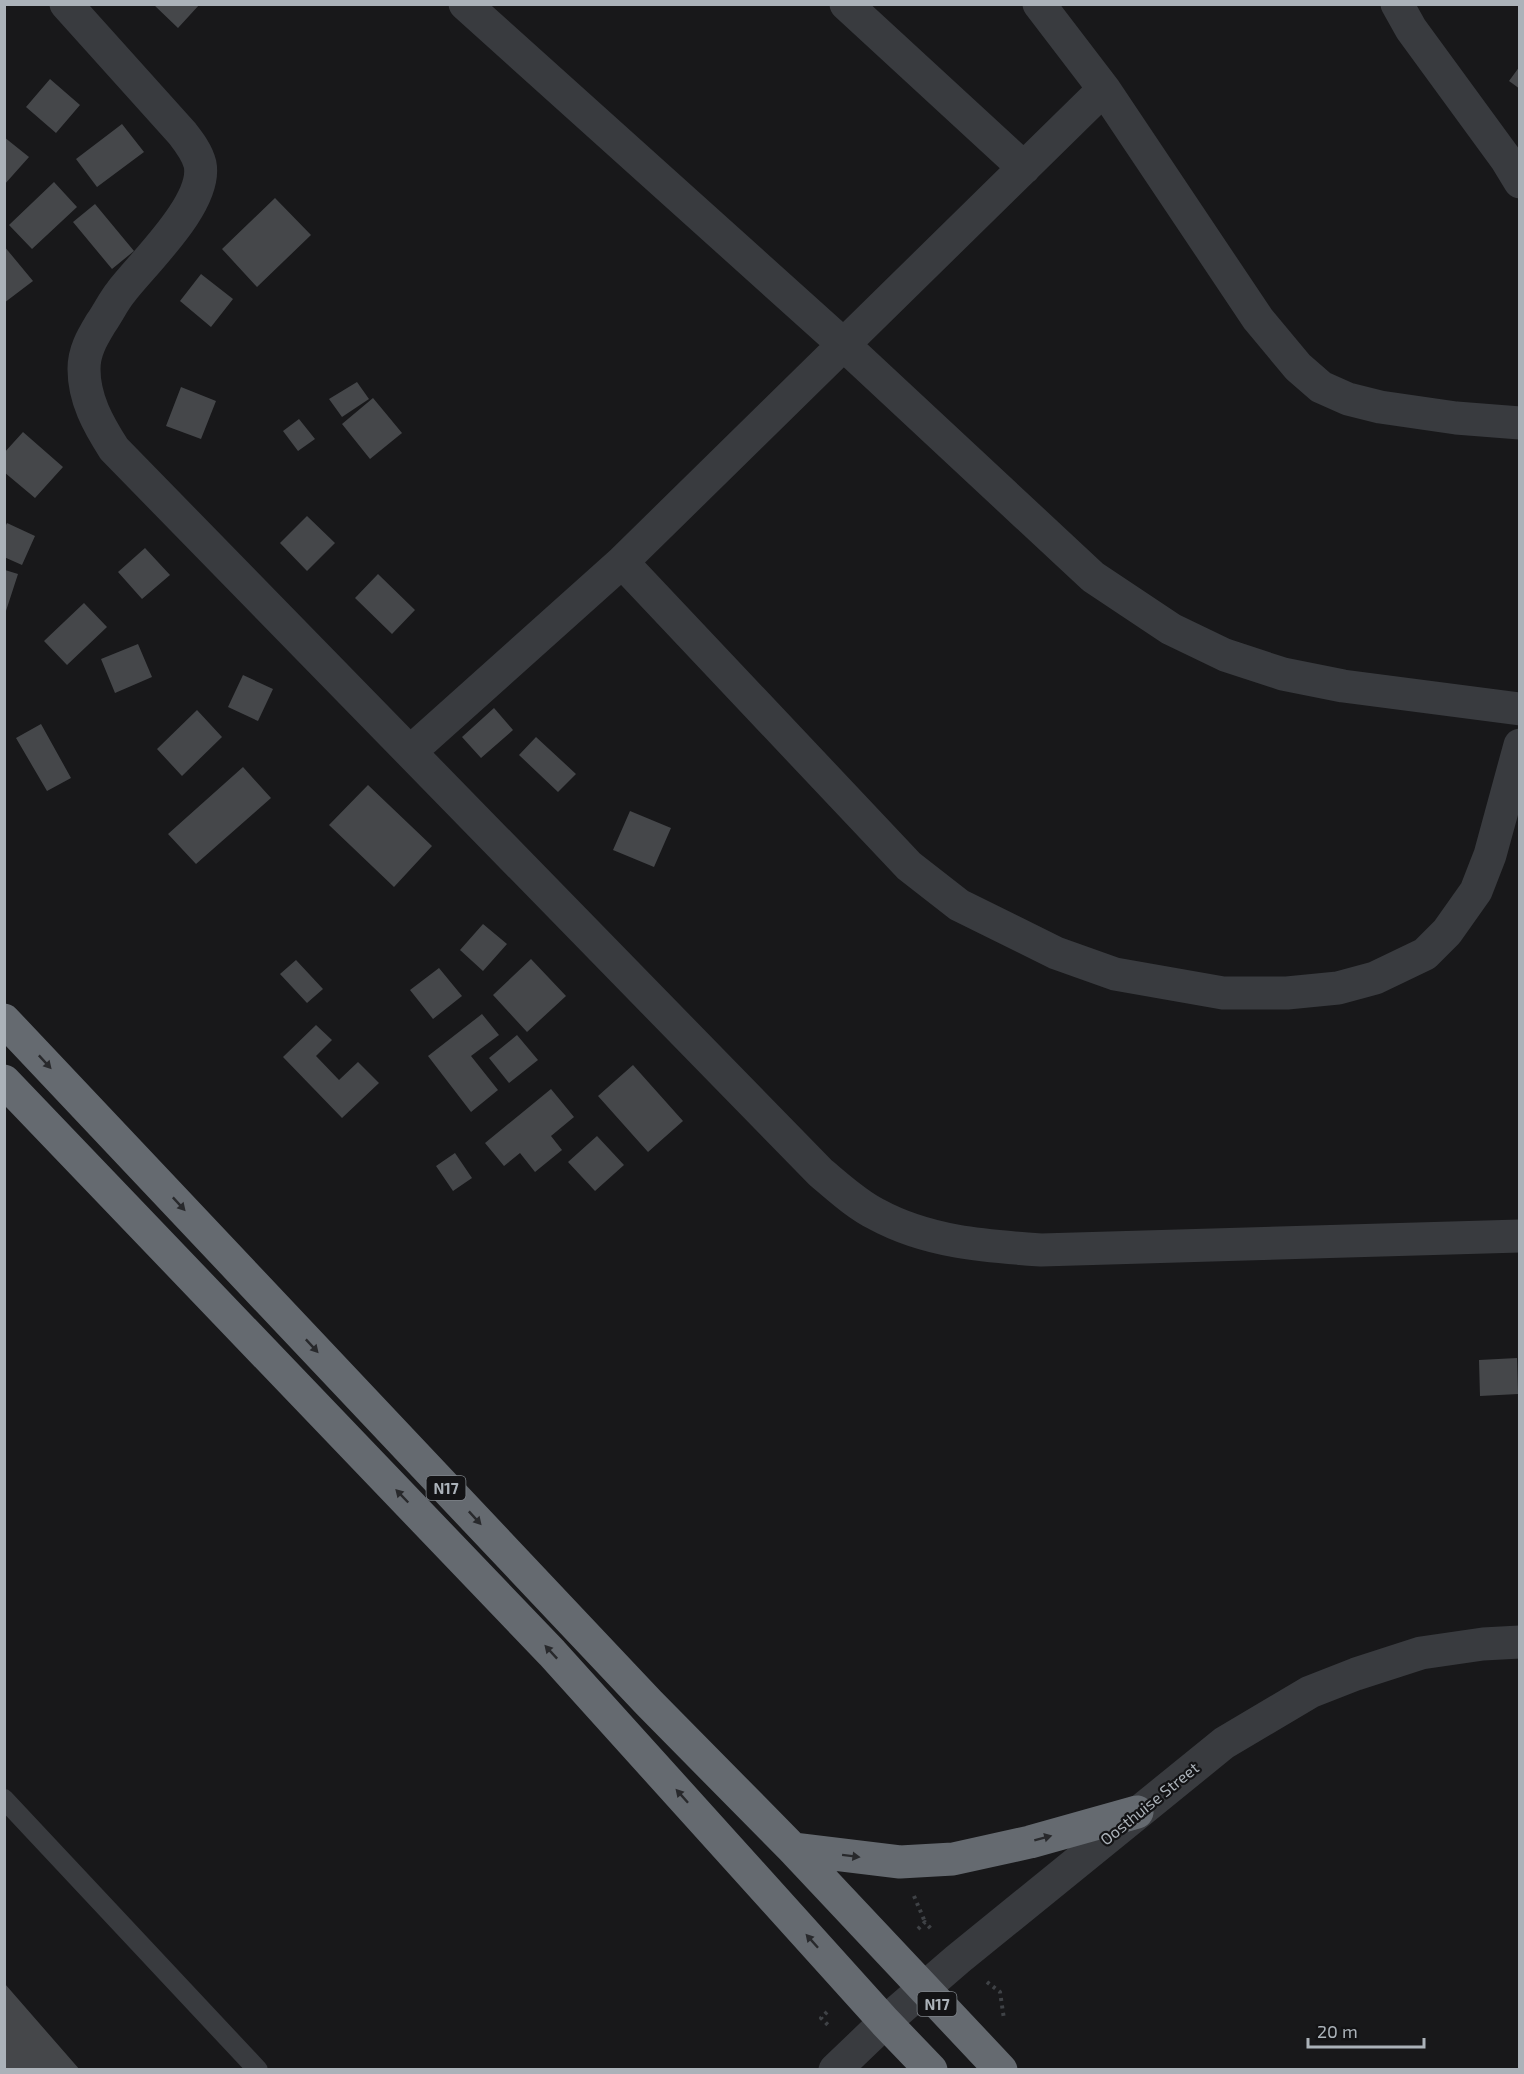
<svg xmlns="http://www.w3.org/2000/svg" width="1524" height="2074" font-family="'Exo 2',sans-serif">
	<rect width="100%" height="100%" fill="#18181a"/>
	<!-- building -->
	<path fill="#45474a" d="M153,4H200L178,28Z
		M1520,66V89L1509,81Z
		M50,79L80,105L56,133L26,107Z
		M122,124L144,152L97,187L76,159Z
		M4,137L29,157L4,185Z
		M54,182L77,207L32,249L9,225Z
		M275,198L311,235L257,287L222,249Z
		M95,204L134,251L112,269L73,222Z
		M4,246L33,281L4,303Z
		M201,274L233,299L211,327L180,301Z
		M357,382L369,399L342,417L329,399Z
		M181,387L216,401L201,439L166,426Z
		M373,398L402,433L370,459L342,424Z
		M299,419L315,439L298,451L283,431Z
		M23,432L63,467L35,498L4,472V453Z
		M307,516L335,543L307,571L280,543Z
		M7,523L35,536L22,565L4,557V529Z
		M145,548L170,575L142,599L118,572Z
		M5,570L18,574L5,614Z
		M378,574L415,610L392,634L355,598Z
		M84,603L107,627L67,665L44,641Z
		M138,644L152,677L115,693L101,659Z
		M243,675L273,689L258,721L228,707Z
		M494,708L513,730L481,758L462,737Z
		M197,710L222,737L182,776L157,749Z
		M41,724L71,778L47,791L16,738Z
		M536,737L576,774L558,792L519,755Z
		M243,767L271,798L196,864L168,834Z
		M368,785L432,846L394,887L329,825Z
		M630,811L671,828L654,867L613,850Z
		M483,924L507,944L483,971L460,950Z
		M531,959L566,996L527,1032L493,995Z
		M296,960L323,989L307,1003L280,974Z
		M439,968L462,996L433,1019L410,990Z
		M482,1014L499,1035L471,1056L498,1090L471,1112L428,1056Z
		M316,1025L332,1040L316,1056L339,1080L358,1062L379,1083L342,1118L283,1057Z
		M517,1035L538,1060L509,1083L489,1058Z
		M633,1065L683,1121L648,1152L598,1096Z
		M551,1089L574,1117L551,1136L562,1150L535,1172L520,1153L504,1166L485,1143Z
		M597,1136L624,1165L595,1191L568,1162Z
		M455,1153L472,1178L453,1191L436,1166Z
		M1517,1358L1518,1394L1480,1396L1479,1360Z
		M5,1984L80,2070H5Z"/>
	<g fill="none" stroke-linecap="round" stroke-linejoin="round">
		<!-- path -->
		<path stroke="#3f4246" stroke-width="4" stroke-dasharray="3 4.5" stroke-linecap="butt" d="M914,1896L925,1922
			M918,1929L925,1922L933,1931
			M987,1982L1000,1992L1004,2019
			M827,2012L821,2018L829,2026"/>
		<!-- lane -->
		<path stroke="#393b3f" stroke-width="20" d="M4,1799L258,2070"/>
		<!-- street -->
		<path stroke="#393b3f" stroke-width="33" d="M66,4L182,133C189,142 197,152 200,164C208,203 143,263 121,292C113,302 108,313 101,323C92,338 84,351 84,369C84,399 98,424 114,449L821,1173C838,1187 856,1204 876,1214C927,1242 984,1246 1041,1250L1520,1236
			M465,4L844,345L1093,577L1171,629L1225,655L1283,674L1343,686L1520,709
			M846,4L1024,168
			M1039,4L1104,89L1258,319L1298,367L1321,387L1348,399L1380,407L1456,418L1520,423
			M1397,4L1411,29L1506,159L1520,182
			M622,562L909,866L959,905L1056,953L1115,974L1223,993H1287L1338,988L1375,978L1425,954L1447,932L1476,891L1490,855L1520,745
			M411,751L622,562L1104,89
			M835,2070L885,2022L958,1959L1224,1743L1310,1692L1356,1674L1421,1653L1483,1644L1520,1642"/>
		<!-- highway -->
		<path stroke="#656a70" stroke-width="33" d="M4,1020L649,1703L793,1849L1001,2070
			M4,1081L552,1653L885,2022L931,2070
			M793,1849L900,1862L953,1859L1030,1842L1137,1812"/>
	</g>
	<!-- one-way arrows -->
	<defs><path id="oneway-solid" d="M-6-.8H1V-3.2L6.5 0L1 3.2V.8H-6Z" transform="scale(1.5)"/></defs>
	<g fill="#28292c">
		<use href="#oneway-solid" transform="translate(45 1062) rotate(47)"/>
		<use href="#oneway-solid" transform="translate(179 1204) rotate(47)"/>
		<use href="#oneway-solid" transform="translate(312 1346) rotate(47)"/>
		<use href="#oneway-solid" transform="translate(402 1496) rotate(-134)"/>
		<use href="#oneway-solid" transform="translate(475 1518) rotate(47)"/>
		<use href="#oneway-solid" transform="translate(551 1652) rotate(-133)"/>
		<use href="#oneway-solid" transform="translate(682 1796) rotate(-132)"/>
		<use href="#oneway-solid" transform="translate(1043 1838) rotate(-15)"/>
		<use href="#oneway-solid" transform="translate(851 1856) rotate(7)"/>
		<use href="#oneway-solid" transform="translate(812 1941) rotate(-132)"/>
	</g>
	<g text-anchor="middle" dominant-baseline="central" stroke-width="4.5" stroke-linejoin="round" paint-order="stroke">
		<!-- shield labels -->
		<g fill="#131315" stroke="#7d8288" stroke-width="1.5">
			<rect x="426.5" y="1476" width="39" height="24" rx="4.5"/>
			<rect x="917.5" y="1992" width="39" height="24" rx="4.5"/>
		</g>
		<g font-size="15" font-weight="bold" fill="#abb2b9">
			<text x="446" y="1488">N17</text>
			<text x="937" y="2004">N17</text>
		</g>
		<!-- street labels -->
		<g font-size="16" fill="#abb2b9" stroke="#131315">
			<text transform="translate(1149 1803) rotate(-39)">Oosthuise Street</text>
		</g>
	</g>
	<!-- border -->
	<rect width="1524" height="2074" fill="none" stroke="#abb2b9" stroke-width="12"/>
	<!-- scale -->
	<path d="M1308 2038v9h116v-9" fill="none" stroke="#abb2b9" stroke-width="3"/>
	<text x="1317" y="2038" font-size="18" fill="#abb2b9" stroke="#131315" stroke-width="4.5" paint-order="stroke">20 m</text>
</svg>
